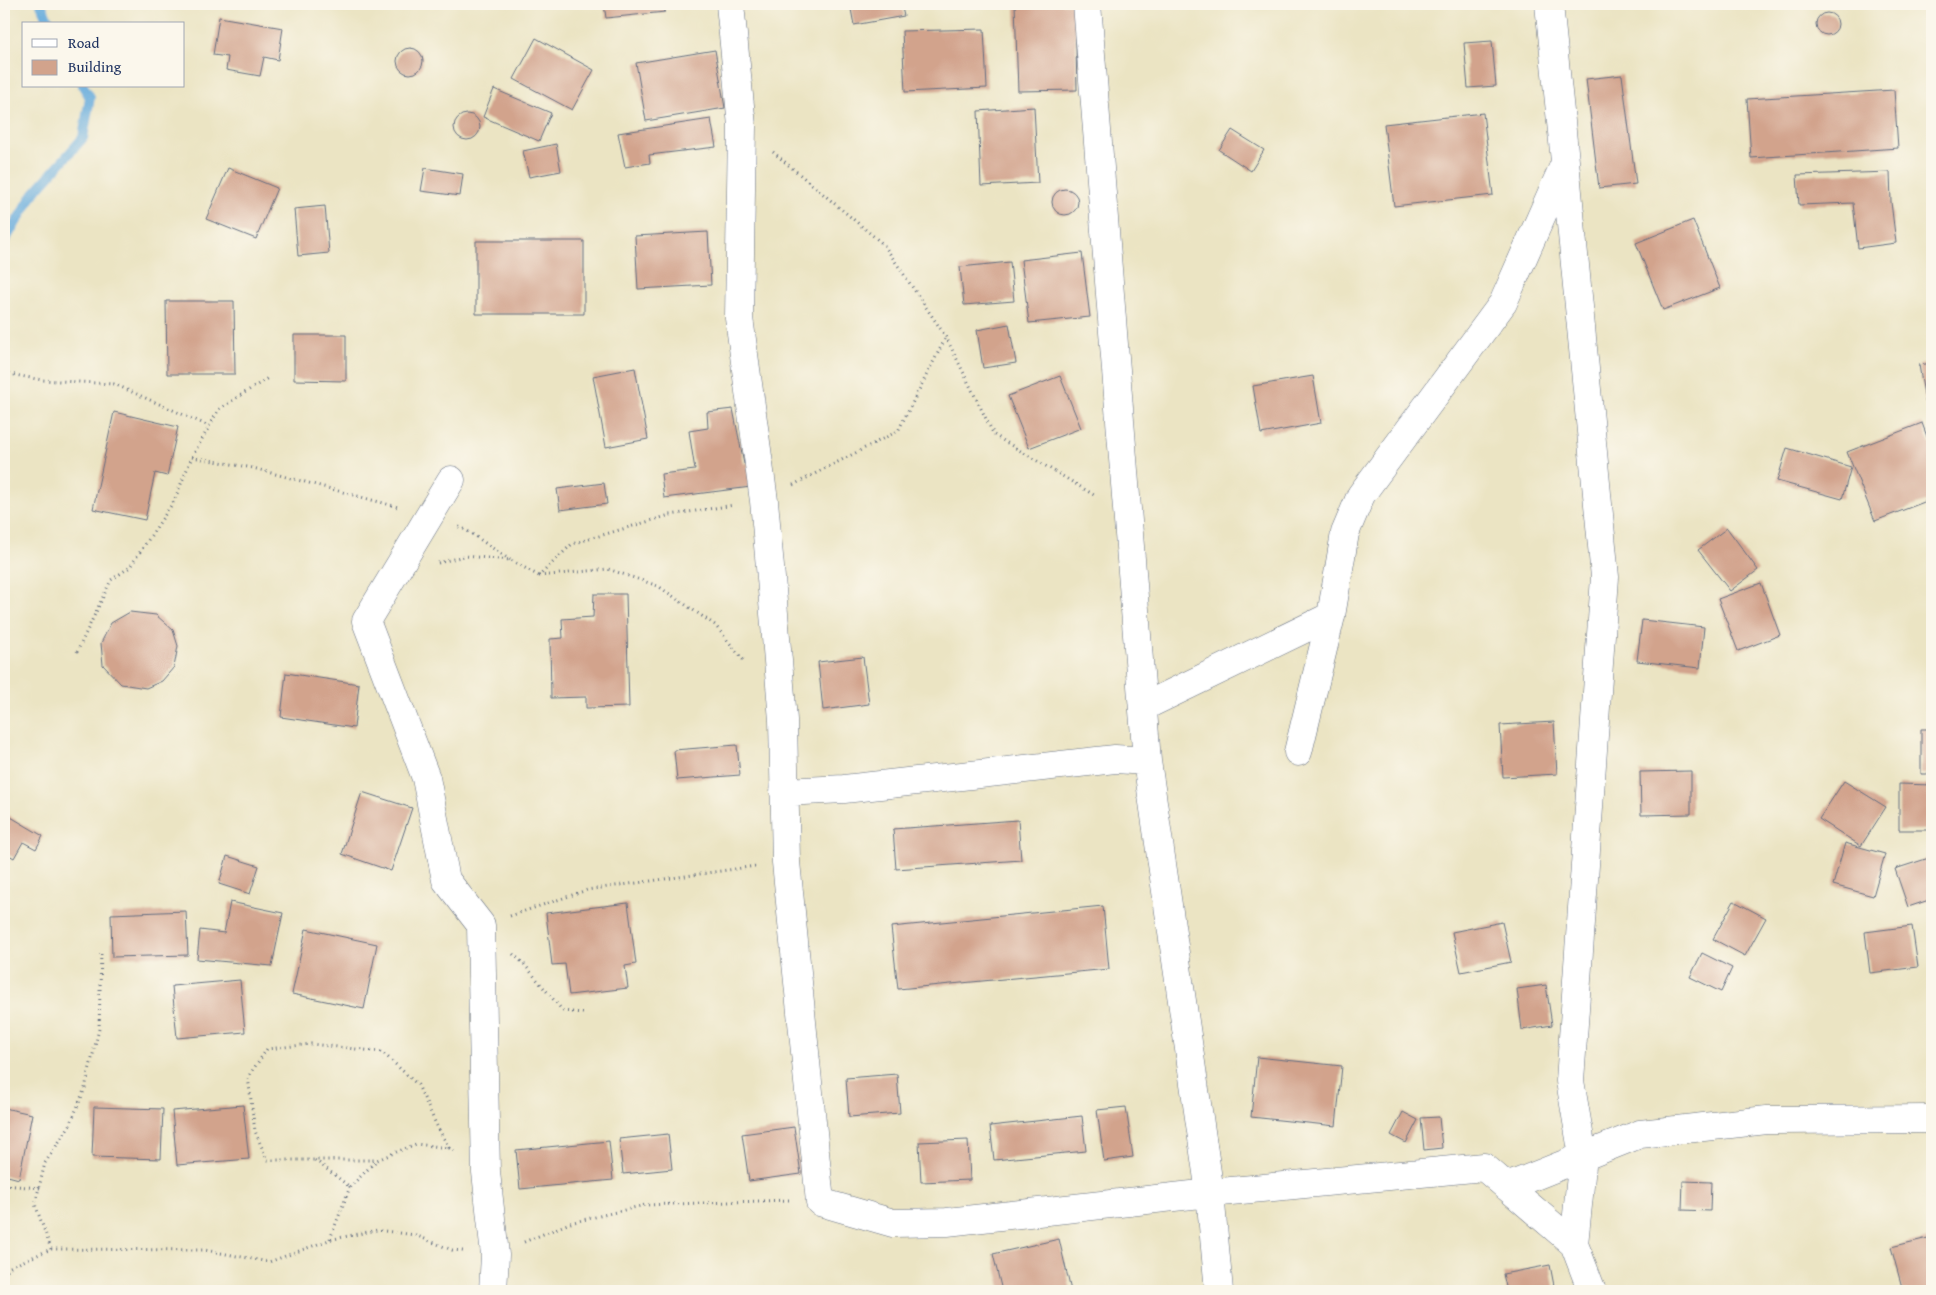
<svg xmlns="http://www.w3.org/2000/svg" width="1936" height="1295" font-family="'Gentium Book Plus',serif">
	<rect width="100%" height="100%" fill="#fbf7ec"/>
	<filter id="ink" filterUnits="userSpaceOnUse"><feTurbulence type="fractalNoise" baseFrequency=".02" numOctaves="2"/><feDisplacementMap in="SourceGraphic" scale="10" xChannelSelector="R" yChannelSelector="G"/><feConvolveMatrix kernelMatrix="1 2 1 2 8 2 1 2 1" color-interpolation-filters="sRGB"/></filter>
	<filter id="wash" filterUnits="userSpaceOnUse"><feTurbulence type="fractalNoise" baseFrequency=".0096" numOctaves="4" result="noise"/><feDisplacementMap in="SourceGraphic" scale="20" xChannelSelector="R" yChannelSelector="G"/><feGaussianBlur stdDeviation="1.12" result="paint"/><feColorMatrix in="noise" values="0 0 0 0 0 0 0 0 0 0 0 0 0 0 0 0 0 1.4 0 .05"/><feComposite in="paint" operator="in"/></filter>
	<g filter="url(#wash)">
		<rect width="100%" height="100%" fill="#ebe4c3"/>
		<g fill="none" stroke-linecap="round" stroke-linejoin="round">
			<!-- stream -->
			<path stroke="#65aadb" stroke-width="10" d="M41,4L50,24
				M4,242L34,193L83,138L90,97L83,86"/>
		</g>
		<g id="blocks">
			<!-- building -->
			<path fill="#d2a38c" d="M604,4H664L665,12L606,18Z
				M850,4H901L904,16L854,25Z
				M1015,4H1075L1077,90L1018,91Z
				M1816 24a11 11 0 1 1 22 0a11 11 0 1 1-22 0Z
				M219,17L283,28L278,60L264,57L260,76L226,70L228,57L213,55Z
				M984,29L987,88L905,92L902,31Z
				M536,38L594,70L572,110L514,79Z
				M1492,41L1496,86L1468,88L1464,43Z
				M397 61a13 13 0 1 1 26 0a13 13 0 1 1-26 0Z
				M715,50L725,108L646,121L636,63Z
				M1622,75L1636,184L1599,188L1586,79Z
				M494,89L551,113L539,141L483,117Z
				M1894,90L1898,148L1751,158L1747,99Z
				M1034,107L1038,183L981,186L978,111Z
				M1483,113L1493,195L1394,206L1384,124Z
				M454 127a13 13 0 1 1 26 0a13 13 0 1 1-26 0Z
				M711,119L716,147L649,155L650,163L625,167L618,133Z
				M1232,130L1264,150L1251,171L1219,150Z
				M556,144L561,171L529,177L523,151Z
				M228,168L277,188L256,239L206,219Z
				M425,168L463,174L460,196L421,191Z
				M1890,172L1891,202L1896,243L1858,248L1853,203L1799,205L1797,175Z
				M1052 202a13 13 0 1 1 26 0a13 13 0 1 1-26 0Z
				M325,206L329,253L298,256L294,209Z
				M1693,220L1720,288L1663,310L1636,243Z
				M708,232L711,285L638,289L635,236Z
				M476,241H584V314H476Z
				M1082,253L1090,317L1029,323L1021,260Z
				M1010,262L1014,301L964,305L960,267Z
				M166,301H234L235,374H167Z
				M1009,324L1016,363L983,368L977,330Z
				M294,335H346V381L294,380Z
				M1932,363V411L1927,412L1919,365Z
				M635,368L648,439L606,447L593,376Z
				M1060,376L1081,428L1029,448L1008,396Z
				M1313,376L1321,423L1261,434L1253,386Z
				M733,409L744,464L748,462L751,487L664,498L661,474L695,470L689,431L708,428L707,412Z
				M114,412L178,427L167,476L155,473L145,520L93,509Z
				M1922,423L1932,450V499L1875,521L1847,452Z
				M1787,448L1851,467L1842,499L1777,481Z
				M604,483L607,504L560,510L557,489Z
				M1727,528L1758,570L1730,591L1698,550Z
				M1761,583L1780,635L1738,651L1718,599Z
				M594,594H626L629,707L586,708V697L551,698L550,639L563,638L562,619L593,617Z
				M130,612L156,615L173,630L178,646L174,667L162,681L146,688L121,684L103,665L101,643L111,623Z
				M1642,620L1704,627L1700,668L1637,661Z
				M863,657L869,704L823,710L818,662Z
				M286,673L359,684L354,728L281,717Z
				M1554,722L1557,774L1503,777L1500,725Z
				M1921,729H1932V774H1921Z
				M737,745L740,775L677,780L674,750Z
				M1691,771V814L1641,815L1640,772Z
				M1844,781L1886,807L1861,846L1819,819Z
				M1899,784L1932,785V830H1899Z
				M362,792L412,808L391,871L342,854Z
				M4,813L43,836L36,849L23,842L14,858L4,852Z
				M1018,820L1021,860L896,869L893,829Z
				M1845,843L1885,854L1873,896L1833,885Z
				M227,856L259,866L250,894L219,884Z
				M1932,857V899L1908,907L1895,869Z
				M1734,901L1766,918L1745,956L1713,939Z
				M230,902L283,913L272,966L197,959L200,930L224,933Z
				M628,903L636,964L625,966L628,988L569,995L565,964L552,965L546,913Z
				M1103,906L1109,969L898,989L891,927Z
				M186,911L188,955L112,957L111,914Z
				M1502,922L1511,962L1461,972L1452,932Z
				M1912,926L1918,967L1870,973L1865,932Z
				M306,929L377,944L364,1009L292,994Z
				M1702,953L1732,968L1721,992L1690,977Z
				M240,980L245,1032L177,1038L172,986Z
				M1546,985L1552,1025L1522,1030L1517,989Z
				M1257,1057L1342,1066L1336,1126L1251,1117Z
				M897,1074L900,1113L849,1117L846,1078Z
				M243,1105L249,1159L177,1165L172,1111Z
				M94,1107L163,1109L161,1159L92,1157Z
				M1126,1107L1133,1157L1104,1161L1097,1110Z
				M4,1108L32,1114L19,1179L4,1175Z
				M1403,1112L1418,1120L1406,1143L1391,1135Z
				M1082,1116L1086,1151L994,1160L990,1126Z
				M1439,1117L1442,1148L1424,1150L1421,1118Z
				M794,1127L801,1174L749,1181L742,1134Z
				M668,1134L672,1169L623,1174L619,1139Z
				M968,1140L970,1180L921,1182L919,1142Z
				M609,1141L613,1180L520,1189L516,1150Z
				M1683,1181L1711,1182L1710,1211L1682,1210Z
				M1932,1237V1291H1903L1891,1247Z
				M1059,1239L1071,1291H1002L993,1254Z
				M1550,1265L1555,1291H1507L1503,1274Z"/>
		</g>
	</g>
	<g filter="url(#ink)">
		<use href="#blocks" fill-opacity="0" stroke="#646e81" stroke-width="1"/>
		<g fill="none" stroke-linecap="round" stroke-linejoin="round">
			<defs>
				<path id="minor" d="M730,4L742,126L739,318L764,501L771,578L783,720L786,862L820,1202L893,1223L947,1222L1210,1193L1484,1167L1574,1244L1592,1291
					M1087,4L1147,761L1210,1193L1219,1291
					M1549,4L1565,161L1605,577L1570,1081L1583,1156L1574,1244
					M451,480L366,621L426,778L446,880L481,925L486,1172L495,1255L493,1291
					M1143,707L1331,616
					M1298,752L1331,616L1345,533L1361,495L1503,303L1565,163
					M784,792L844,789L1115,759L1147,761
					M1507,1187L1640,1134L1767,1120L1932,1119"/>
			</defs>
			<!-- minor casing -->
			<use href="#minor" stroke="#646e81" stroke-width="29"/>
			<!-- path -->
			<path stroke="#646e81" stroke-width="3" stroke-dasharray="1 4" stroke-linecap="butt" d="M773,152L884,245L946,337L994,435L1094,495
				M4,373L42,380L114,384L209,426
				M192,457L253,468L398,507
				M793,485L898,431L946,337
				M459,527L466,530L510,560
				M438,563L464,556L511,560L539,576L572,544L670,515L734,505
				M539,576L608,569L658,586L715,625L745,662
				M77,652L111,580L130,567L174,501L192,457L219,409L268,378
				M510,916L587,890L756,866
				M513,954L524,964L563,1011L583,1013
				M449,1148L436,1124L418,1085L382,1052L311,1044L267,1049L248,1077L255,1131L267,1160H377L416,1144L449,1148L454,1151
				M315,1160L350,1187
				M4,1185L40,1188
				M330,1239L350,1187L377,1160
				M524,1242L570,1223L645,1205L789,1200
				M51,1249L35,1204L45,1163L70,1125L85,1088L99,1029L101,952
				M4,1275L10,1267L51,1249L205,1250L269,1262L329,1240L377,1230L415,1235L452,1250L463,1251"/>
			<!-- minor -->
			<use href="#minor" stroke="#fff" stroke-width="28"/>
		</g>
	</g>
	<!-- margin -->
	<rect width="1936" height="1295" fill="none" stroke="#fbf7ec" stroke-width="20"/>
	<!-- legend -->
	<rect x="22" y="22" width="162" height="65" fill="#fbf7ec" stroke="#a1a7b3"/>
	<rect x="32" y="39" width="25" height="8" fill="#ffffff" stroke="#a1a7b3"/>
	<text x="68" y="48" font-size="15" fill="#1b2f5e">Road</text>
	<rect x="32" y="60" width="25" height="15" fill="#d2a38c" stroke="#a1a7b3"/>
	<text x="68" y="72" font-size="15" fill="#1b2f5e">Building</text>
</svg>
